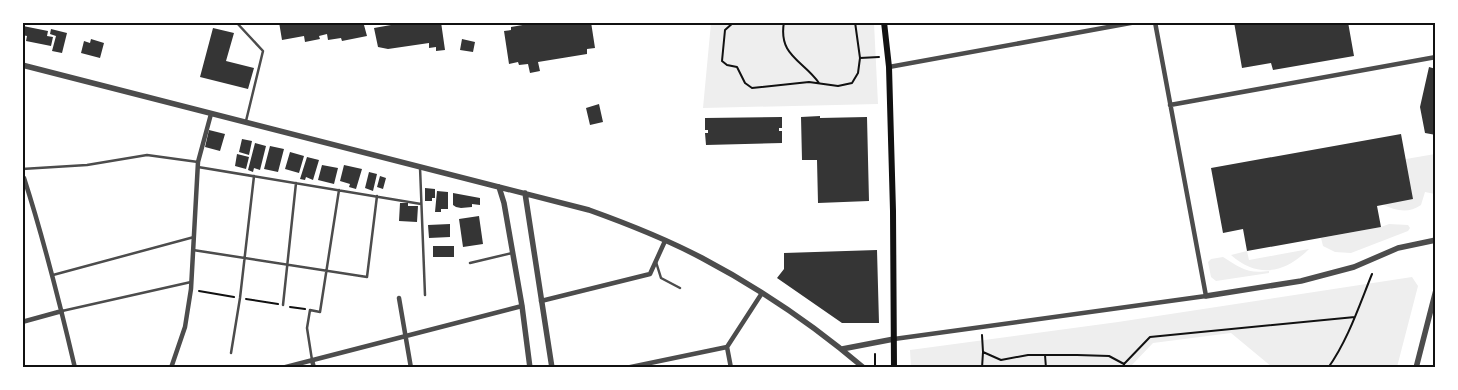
<svg xmlns="http://www.w3.org/2000/svg" width="1458" height="390" font-family="Merriweather,serif">
	<rect width="100%" height="100%" fill="#fff"/>
	<!-- green -->
	<path fill="#eee" d="M711,23H874L878,104L703,108Z
		M1435,154V194L1425,192L1421,205C1408,214 1396,211 1382,204L1406,159Z
		M1389,224L1408,225L1410,228L1408,231L1351,253L1335,252L1323,246L1321,238L1381,227Z
		M1309,249C1285,273 1258,279 1231,255L1247,251L1249,260Z
		M1223,257C1241,268 1247,274 1269,271V273L1216,281L1211,277L1208,262L1211,259Z
		M1412,277L1418,286L1397,367H1272L1231,333L1153,343L1130,367H911L910,350L1118,322Z"/>
	<!-- building -->
	<path fill="#353535" d="M279,22H373V23L364,25L367,36L342,41L341,38L328,40L327,34L319,36L320,39L305,42L304,36L282,40Z
		M408,22H441L445,50L436,51V47L429,48V43L388,49L378,47L374,28Z
		M540,22H591L595,48L587,49V54L538,62L540,71L530,73L528,64L519,65L518,62L509,64L504,31L511,30V27Z
		M1234,22H1348L1354,56L1273,70L1271,63L1242,68Z
		M23,26L48,31L47,36L53,37L51,46L26,41L27,36L22,35Z
		M213,28L234,33L226,61L254,68L248,89L200,77Z
		M51,29L67,33L62,53L52,51L56,36L50,34Z
		M91,39L104,43L100,58L81,53L84,41L90,43Z
		M462,39L475,42L473,52L460,50Z
		M1429,67L1436,69V135L1425,133L1420,107Z
		M599,104L603,122L590,125L586,108Z
		M820,116V118L867,117L869,201L818,203L817,160H802L801,117Z
		M782,117V128H779V131H782V143L706,145L705,133H708V130H705V118Z
		M209,130L225,134L220,151L205,147Z
		M1401,134L1413,199L1377,206L1381,227L1247,251L1243,229L1223,233L1211,168Z
		M242,139L252,141L249,155L239,152Z
		M255,143L266,146L260,170L254,168L253,172L248,170Z
		M270,146L284,149L278,172L264,169Z
		M290,152L304,156L299,173L285,169Z
		M237,154L249,157L246,169L235,166Z
		M307,157L319,160L313,180L306,177L305,180L300,179Z
		M322,165L338,168L334,184L318,180Z
		M344,165L362,169L356,189L349,187L350,184L340,181Z
		M369,172L377,174L373,191L365,188Z
		M380,176L386,178L383,189L377,187Z
		M425,188L435,189V198H432V201H425Z
		M437,191L448,192V209H441V212H435Z
		M453,193L480,198V205L472,204V207L461,208L456,207L453,205Z
		M400,203H408V206H418L417,222L399,221Z
		M479,216L483,244L463,247L459,219Z
		M450,224V237L429,238L428,225Z
		M433,246H454V257H433Z
		M877,250L879,323H842L777,278L784,269V253Z"/>
	<g fill="none" stroke-linecap="round" stroke-linejoin="round">
		<!-- path -->
		<path stroke="#111" stroke-width="2" d="M734,22L725,30L722,61L727,65L737,67L745,83L752,88L809,82L838,86L852,83L858,73L860,58L879,57
			M784,22C778,56 803,60 819,83
			M855,22L860,58
			M199,291L234,297
			M246,299L278,304
			M290,307L305,309
			M983,352L1001,360L1028,355H1077L1109,356L1124,364
			M875,354V367
			M1045,355L1046,368
			M982,368L983,352L982,335
			M1124,368V364L1150,337L1355,317
			M1328,368C1348,340 1359,306 1372,274"/>
		<!-- service -->
		<path stroke="#4c4c4c" stroke-width="2.5" d="M236,22L263,51L246,121
			M198,167L421,204
			M420,167L425,295
			M22,169L87,165L147,155L198,162
			M193,250L367,277L377,196
			M656,262L661,278L680,288
			M470,263L512,253
			M53,275L194,237
			M283,305L296,183
			M62,311L191,282
			M231,353L240,298L254,176
			M312,360L307,328L310,310L320,312L339,190"/>
		<!-- minor -->
		<path stroke="#4c4c4c" stroke-width="4.5" d="M889,67L1136,22
			M1170,105L1436,57
			M22,179L24,178C44,240 60,304 75,368
			M399,298L411,368
			M541,301L650,274L665,241
			M22,322L62,311
			M894,339L1206,296L1155,22
			M727,347L762,293
			M312,360L314,368
			M171,368L185,327L191,289L198,162L211,114
			M282,368L522,306
			M626,368L727,347L731,368"/>
		<!-- tertiary -->
		<path stroke="#4c4c4c" stroke-width="5.5" d="M22,65L589,210C628,224 666,239 702,258C759,288 815,326 864,368
			M499,187L504,203L522,306L530,368
			M525,193L552,368
			M1206,296L1301,281L1354,267L1398,248L1436,240
			M842,349L894,339
			M1416,368L1436,290"/>
		<!-- secondary -->
		<path stroke="#111" stroke-width="6" d="M884,22L889,67L893,211L894,368"/>
	</g>
	<!-- border -->
	<rect width="1458" height="390" fill="none" stroke="#ffffff" stroke-width="48"/>
	<rect x="24" y="24" width="1410" height="342" fill="none" stroke="#111" stroke-width="2"/>
</svg>
